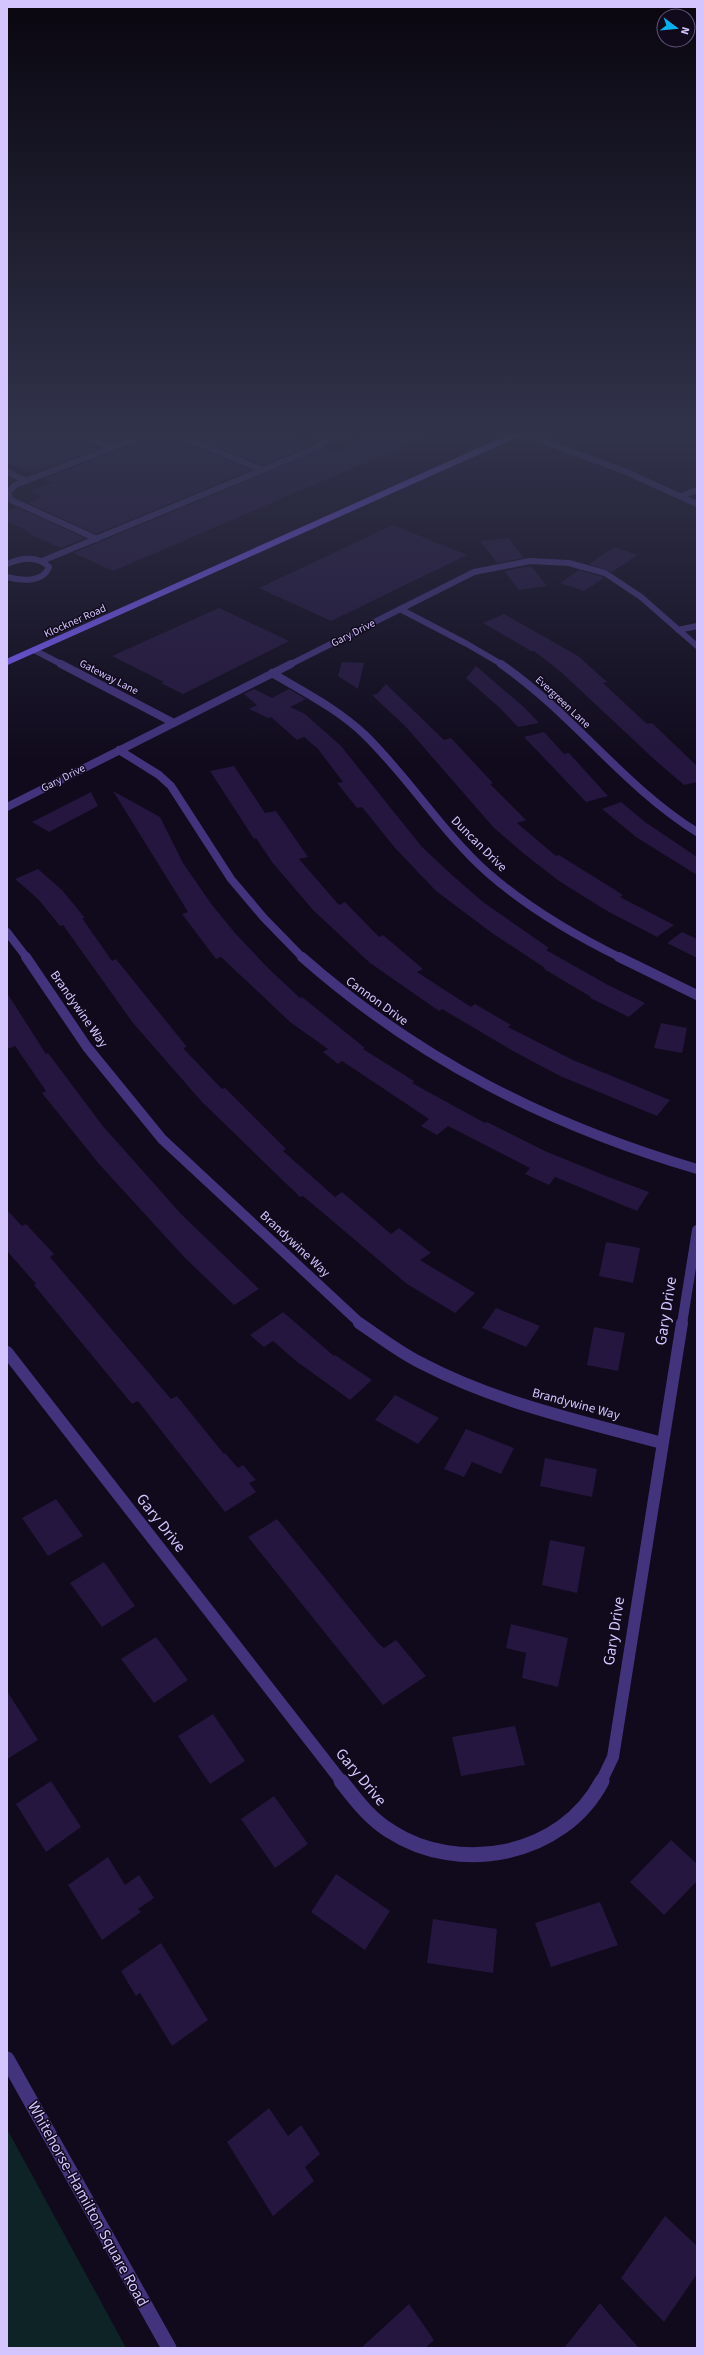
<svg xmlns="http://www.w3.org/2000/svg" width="704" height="2355" font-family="'Source Sans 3',sans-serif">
	<rect width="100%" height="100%" fill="#100a1c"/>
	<!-- green -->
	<path fill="#0d2326" d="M7,2129L126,2348H7Z"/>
	<!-- building -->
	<path fill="#24163e" d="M7,431H66L68,435L100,448L32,474L7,463Z
		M82,431H144L112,443Z
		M160,431L165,435L251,470L96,534L28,503L42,497L30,491L53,483L44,479L158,435Z
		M222,431H276L312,445L263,465L200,440Z
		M386,431H434L400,446L402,447L113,571L73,553L323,449L334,453Z
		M17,507L85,538L61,548L29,534L31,533L7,521V512Z
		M393,525L467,555L331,621L259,588Z
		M509,538L524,558L497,563L480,541Z
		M614,547L638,555L612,572L589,564Z
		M531,566L547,586L519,590L504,571Z
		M579,570L603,577L604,578L584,591L560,583Z
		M219,608L289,641L183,694L161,683L164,682L112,656Z
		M504,614L578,656L607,682L603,683L647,724L652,723L697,766V782L684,785L656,761L561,672L534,651H531L483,623Z
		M342,662L364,663L358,689L338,676Z
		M476,666L525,708L539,723L518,727L502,710L466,678Z
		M386,684L444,740L451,738L493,783L490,784L526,820L517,823L556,856L559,855L623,895L620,897L674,925L657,937L607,911L559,881L523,853L494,828L406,727L372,695L377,694Z
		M254,689L272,698L289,689L306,699L290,707L305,714L341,746L422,847L452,875L483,902L549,948L546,950L608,985L645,1003L629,1017L590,998L591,997L544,969L545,968L492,933L436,891L395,848L362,807L357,808L337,783L343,782L318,749L304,737L297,740L271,717L268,718L249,709L257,705L244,694Z
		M544,732L564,754L569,753L608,796L586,802L524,737Z
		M234,766L265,813L276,811L308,857L299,859L339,905L345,902L379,937L383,935L423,969L417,972L471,1007L475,1004L511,1025L508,1027L573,1060L670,1100L657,1116L560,1076L513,1051L442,1009L439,1011L370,963L313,910L272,862L256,838L254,839L210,771Z
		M113,791L160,817L183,863L212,905L235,933L267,967L300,998L302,997L365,1048L363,1049L414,1081L412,1083L485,1123L487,1122L545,1151L606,1176L649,1192L637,1211L555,1177L549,1185L525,1174L530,1168L448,1126L437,1135L421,1126L429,1119L342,1061L338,1064L323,1052L328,1049L290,1022L221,957L216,959L182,914L188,912Z
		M91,792L98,806L49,832L32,822Z
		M621,802L645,822L697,857V875L636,837L602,809Z
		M38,869L62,890L85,918H82L112,961L116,959L187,1047L183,1048L222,1089L225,1088L286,1149L283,1151L335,1197L342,1192L391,1234L399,1228L431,1253L420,1260L475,1293L455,1313L407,1284L303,1196L300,1197L202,1102L133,1023L63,925L60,926L38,899L15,879Z
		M682,932L697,939V958L667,943Z
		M7,993L46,1054L48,1053L102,1125L181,1214L259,1289L234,1305L185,1258L99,1164L42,1093L46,1091L15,1046L7,1049Z
		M661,1023L687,1028L682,1053L654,1048Z
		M7,1210L22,1226L26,1224L54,1254L50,1257L171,1399L177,1396L224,1454L225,1453L238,1468L243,1465L256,1480L249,1483L256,1492L225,1512L138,1401L132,1404L34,1285L36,1284L7,1251Z
		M606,1242L640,1248L633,1283L599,1276Z
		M496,1308L540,1326L526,1347L482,1328Z
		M283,1312L334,1356L335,1355L372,1380L350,1400L296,1361L273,1341L264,1347L250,1335Z
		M594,1327L625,1333L618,1371L587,1365Z
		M395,1395L439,1418L418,1444L375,1420Z
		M466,1429L514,1448L501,1474L472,1462L464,1477L444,1469Z
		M545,1458L597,1469L592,1497L540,1486Z
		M56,1499L83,1536L48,1556L22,1518Z
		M277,1519L378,1643L384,1648L396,1640L426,1676L383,1705L248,1537Z
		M550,1540L585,1547L577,1593L542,1585Z
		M104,1562L135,1606L102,1627L70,1583Z
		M511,1624L568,1638L558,1687L522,1678L526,1653L506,1648Z
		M156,1637L188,1680L154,1703L121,1659Z
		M7,1691L38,1740L7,1759Z
		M213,1714L245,1761L210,1784L178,1736Z
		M515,1726L525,1765L461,1776L452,1737Z
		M51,1781L81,1827L46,1852L16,1804Z
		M274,1796L308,1844L275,1868L241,1819Z
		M671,1840L697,1864V1881L664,1915L630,1882Z
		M108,1857L125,1885L139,1875L154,1898L138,1909L141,1912L102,1940L68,1885Z
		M336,1874L390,1911L365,1950L311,1912Z
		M600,1902L618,1945L551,1967L535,1923Z
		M433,1919L497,1929L493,1973L427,1963Z
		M161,1943L208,2020L172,2046L140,1993L136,1996L121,1971Z
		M269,2108L288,2136L301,2125L320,2154L305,2167L314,2181L273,2216L227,2142Z
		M665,2216L697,2246V2274L664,2322L621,2278Z
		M600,2303L608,2313L639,2348H564Z
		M409,2304L434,2340L425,2348H361Z"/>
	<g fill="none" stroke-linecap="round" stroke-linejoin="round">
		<!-- service -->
		<path stroke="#42337d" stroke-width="6" d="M70,431L112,448
			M7,472L27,481"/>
		<!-- minor-far4 -->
		<path stroke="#42337d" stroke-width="6" d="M167,431L263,470
			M314,431C325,440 342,440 353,431
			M515,431L624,471L697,504
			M681,496L697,490
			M97,539L11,500L8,493L15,485L156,431
			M42,561L316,448L331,437
			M7,564C21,558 37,555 49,567C43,583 21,581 7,577
			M400,609L467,644L503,665
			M678,630L697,626
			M34,650L63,665
			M289,665L474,572L530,561L569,563L605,573L641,597L697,646"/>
		<!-- minor-far3 -->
		<path stroke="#42337d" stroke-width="8" d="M61,664L174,723
			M501,664C573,714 623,786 697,832
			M272,673C304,692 338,709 365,735C409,778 442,832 488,873C528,908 574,935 621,958
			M119,750L159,775L171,786L231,879L264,918L303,958
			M7,807L291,664
			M7,932L27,958"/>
		<!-- minor-far2 -->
		<path stroke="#42337d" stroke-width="10" d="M26,957L87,1047L162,1139L361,1324
			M302,957C419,1060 548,1125 697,1169
			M619,957L697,995
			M682,1324L697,1230"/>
		<!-- minor-far1 -->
		<path stroke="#42337d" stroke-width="12" d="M359,1323C380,1337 400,1353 423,1364C498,1403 581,1421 662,1443
			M7,1352L342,1782
			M601,1782L613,1757L682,1323"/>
		<!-- minor -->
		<path stroke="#42337d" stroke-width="15" d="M341,1781C356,1800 369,1818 390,1831C459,1876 563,1856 602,1781"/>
		<!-- tertiary -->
		<path stroke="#42337d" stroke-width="15" d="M7,2059L169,2348"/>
		<!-- secondary -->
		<path stroke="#7b5cff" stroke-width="6" d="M7,662L524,431"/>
	</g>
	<!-- sky -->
	<linearGradient id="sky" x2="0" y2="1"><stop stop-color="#09060f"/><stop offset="0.57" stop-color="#31334b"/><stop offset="1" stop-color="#31334b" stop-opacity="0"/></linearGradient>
	<rect width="704" height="761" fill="url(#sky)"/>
	<g text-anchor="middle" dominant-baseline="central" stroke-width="3" stroke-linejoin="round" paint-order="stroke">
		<!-- far-street labels -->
		<g font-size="11" fill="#d5c5ff" stroke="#100a1c">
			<text transform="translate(75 621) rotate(-24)">Klockner Road</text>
			<text transform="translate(353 633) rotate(-27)">Gary Drive</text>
			<text transform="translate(109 677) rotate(27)">Gateway Lane</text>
			<text transform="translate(563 702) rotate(43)">Evergreen Lane</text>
			<text transform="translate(63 778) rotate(-27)">Gary Drive</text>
		</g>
		<!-- street labels -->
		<g font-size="13" fill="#d5c5ff" stroke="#100a1c">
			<text transform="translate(479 844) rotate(45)">Duncan Drive</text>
			<text transform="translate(377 1001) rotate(36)">Cannon Drive</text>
			<text transform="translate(79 1009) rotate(55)">Brandywine Way</text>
			<text transform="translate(295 1244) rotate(43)">Brandywine Way</text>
			<text transform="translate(576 1404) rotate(15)">Brandywine Way</text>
		</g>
		<!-- near-street labels -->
		<g font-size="16" fill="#d5c5ff" stroke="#100a1c">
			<text transform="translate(666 1311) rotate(-81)">Gary Drive</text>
			<text transform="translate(161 1523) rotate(52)">Gary Drive</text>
			<text transform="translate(614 1631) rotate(-81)">Gary Drive</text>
			<text transform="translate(361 1777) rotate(50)">Gary Drive</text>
			<text transform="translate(88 2204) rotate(61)">Whitehorse-Hamilton Square Road</text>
		</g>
	</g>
	<!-- border -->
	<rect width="704" height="2355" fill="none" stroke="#d5c5ff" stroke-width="16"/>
	<!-- north arrow -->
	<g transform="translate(676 28) rotate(106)"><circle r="19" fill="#100a1c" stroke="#5f5577"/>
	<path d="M0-3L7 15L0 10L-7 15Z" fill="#00b2f0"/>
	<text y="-6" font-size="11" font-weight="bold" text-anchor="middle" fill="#d5c5ff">N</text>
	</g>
</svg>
